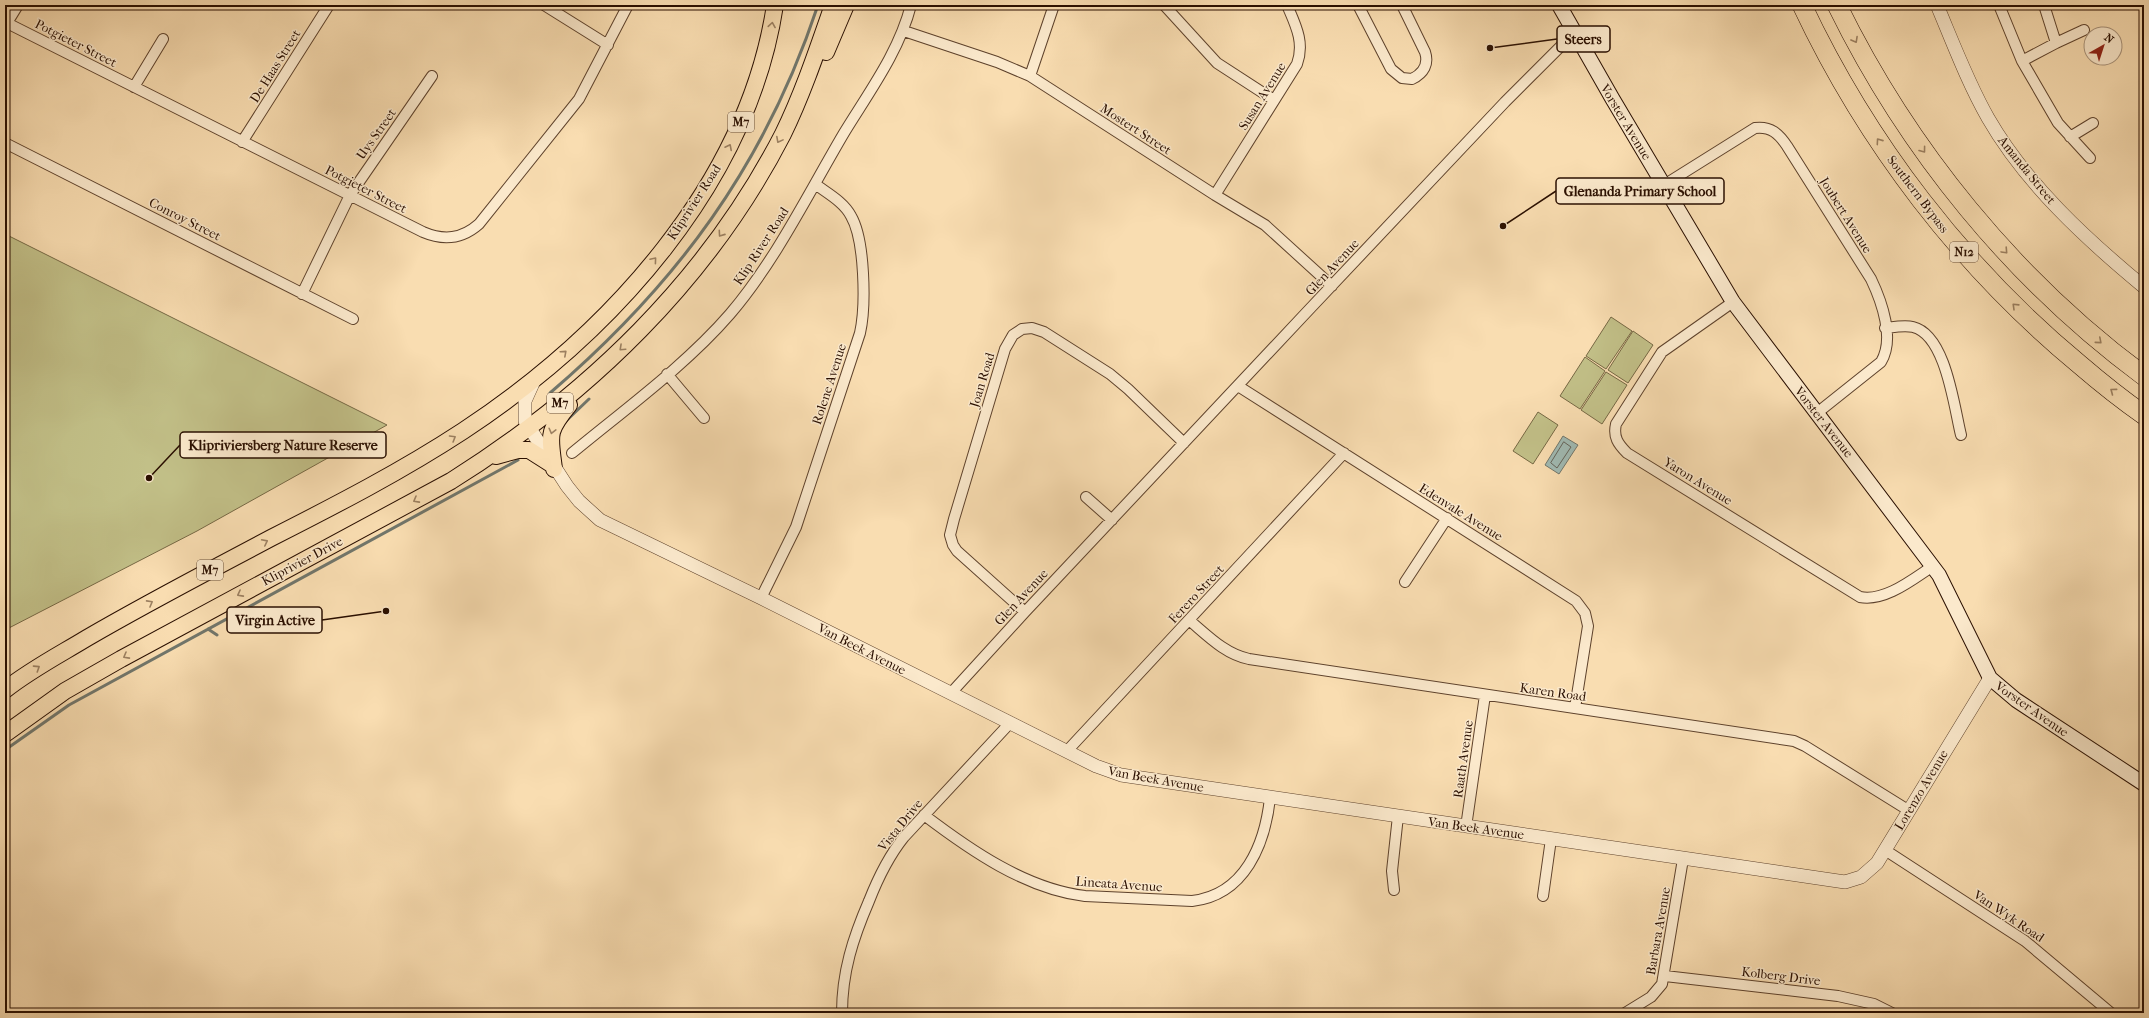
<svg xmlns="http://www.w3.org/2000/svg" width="2149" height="1018" font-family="'IM FELL French Canon',serif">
	<rect width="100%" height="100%" fill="#f9ddb1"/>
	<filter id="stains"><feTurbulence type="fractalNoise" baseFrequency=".005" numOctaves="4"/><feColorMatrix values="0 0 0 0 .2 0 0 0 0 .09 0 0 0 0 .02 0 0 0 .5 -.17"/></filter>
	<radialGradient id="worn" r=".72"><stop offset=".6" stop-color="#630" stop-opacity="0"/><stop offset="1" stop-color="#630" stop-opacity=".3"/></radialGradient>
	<!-- green -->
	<path fill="#c2c088" stroke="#766844" d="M5,234L387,425L197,531L5,630Z
		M1611,317L1632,331L1606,369L1586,356Z
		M1633,331L1653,345L1628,383L1608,370Z
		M1585,357L1605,371L1580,409L1560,396Z
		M1606,372L1627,385L1602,424L1581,410Z
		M1538,412L1558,425L1533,464L1513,451Z"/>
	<!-- water -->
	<path fill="#a0bab3" stroke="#71766b" d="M1563,436L1578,445L1559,474L1545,465Z"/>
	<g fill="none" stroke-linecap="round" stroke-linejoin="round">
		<!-- shore -->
		<path stroke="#65645a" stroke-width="1" d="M1564,442L1571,447L1557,468L1551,463Z"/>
		<!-- stream -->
		<path stroke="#71766b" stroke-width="3" d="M550,393C677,284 765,165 818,5
			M566,421L589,399
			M2144,626L2142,632L2144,640
			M208,629L217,635
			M5,750L69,705L518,460"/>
		<defs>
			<path id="minor" d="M544,5L608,45
				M1164,5L1217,63L1274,100
				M1358,5L1391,69L1402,78L1412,79C1424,73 1429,64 1425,52L1402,5
				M1999,5L2022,61
				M2044,5L2056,43L2022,61L2058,123L2090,158
				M5,22L423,232C444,241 462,239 479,224L579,99L628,5
				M7,23L18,5
				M904,31L997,62L1030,76L1215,195L1265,225L1332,286
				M2056,43L2084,30
				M1030,76L1054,5
				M134,87L163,39
				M2070,137L2093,123
				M242,142L329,5
				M5,143L353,319
				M1664,185L1755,128C1771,126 1779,134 1787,146L1871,279C1882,302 1895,339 1881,362L1817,413
				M1215,195L1297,64C1305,42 1295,24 1287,5
				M302,294L350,195L432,76
				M1733,302L1662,352L1616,424C1613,437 1618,444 1627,453L1860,597C1885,602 1913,579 1933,566
				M1885,328C1894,327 1905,325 1913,327C1946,335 1954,407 1961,435
				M667,374L704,418
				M1238,386L1576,601L1585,613L1588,626L1575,708
				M572,453C624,410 686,365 730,314C776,260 808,194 844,133C869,92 899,52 911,5
				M1086,497L1112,520
				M1405,582L1447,518
				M761,598L796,527L860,333C866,306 865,240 851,216C844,202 827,193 815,184
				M1025,612L957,551L953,545L950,535L954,519L1005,349L1013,335L1022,329L1032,328L1044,332L1110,374L1128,389L1184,443
				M1189,620C1208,636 1225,654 1249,659L1794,741L1805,746L1908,810
				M951,693L1025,612L1304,315L1505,102L1574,33
				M1067,751L1344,453
				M924,815C970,850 1026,889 1085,896L1192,901C1245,895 1265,844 1270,798
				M1466,827L1485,695
				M1885,850L2025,941L2111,1013
				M1394,890L1392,871L1398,816
				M1543,896L1551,839
				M1665,976L1838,996L1874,1004L1892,1013
				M842,1013C842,972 853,938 869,901C878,878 888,857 904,837L1010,723
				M1625,1013L1651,997L1662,984L1683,859"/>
			<path id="tertiary" d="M1937,5C1953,43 1968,83 1988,118C2026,184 2086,239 2144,287
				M534,381L525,401V421L567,486L579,501L600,520L761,598L1096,766L1121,775L1845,882L1861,877L1877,863L1990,678"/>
			<path id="secondary" d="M1559,5L1612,98L1733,302L1939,575L1990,678L2016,700L2144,784"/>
			<path id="primary" d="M826,52L846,5
				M496,456L518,450H529L551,464
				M554,469C550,435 546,433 569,405
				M5,690C30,670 59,655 87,638C147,603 209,571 271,538C336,505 402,471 463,431C610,334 748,184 775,5
				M5,734L65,691L121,659L451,481C588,395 708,280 783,134C803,93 818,48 833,5"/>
			<path id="motorway" d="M1802,5C1867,143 1962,267 2079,364C2100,382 2121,399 2144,415
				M1837,5C1908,150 2014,280 2144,376"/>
		</defs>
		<!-- minor casing -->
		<use href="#minor" stroke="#5e422c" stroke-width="12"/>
		<!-- tertiary casing -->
		<use href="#tertiary" stroke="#5e422c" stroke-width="14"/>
		<!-- secondary casing -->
		<use href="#secondary" stroke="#2a0f00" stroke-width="16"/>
		<!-- primary casing -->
		<use href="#primary" stroke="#2a0f00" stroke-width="18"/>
		<!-- motorway casing -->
		<use href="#motorway" stroke="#2a0f00" stroke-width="20"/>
		<!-- minor -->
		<use href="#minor" stroke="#fbe9cc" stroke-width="10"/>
		<!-- tertiary -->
		<use href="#tertiary" stroke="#fbe9cc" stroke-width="13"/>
		<!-- secondary -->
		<use href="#secondary" stroke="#fbe9cc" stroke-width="14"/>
		<!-- primary -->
		<use href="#primary" stroke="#f9ddb1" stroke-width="16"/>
		<!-- motorway -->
		<use href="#motorway" stroke="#f9ddb1" stroke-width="19"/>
	</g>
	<!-- one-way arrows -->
	<defs><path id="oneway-chevron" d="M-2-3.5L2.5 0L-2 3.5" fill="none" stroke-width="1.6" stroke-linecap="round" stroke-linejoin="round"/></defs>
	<g stroke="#9c8061">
		<use href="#oneway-chevron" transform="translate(772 25) rotate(-81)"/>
		<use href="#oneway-chevron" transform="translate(1855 40) rotate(61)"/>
		<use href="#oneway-chevron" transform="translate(779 140) rotate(118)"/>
		<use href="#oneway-chevron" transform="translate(1879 141) rotate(-125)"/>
		<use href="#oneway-chevron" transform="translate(729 147) rotate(-63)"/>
		<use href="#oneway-chevron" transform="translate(1923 150) rotate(53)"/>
		<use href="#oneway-chevron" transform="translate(721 234) rotate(125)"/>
		<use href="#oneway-chevron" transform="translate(2005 251) rotate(47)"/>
		<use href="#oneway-chevron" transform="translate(654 260) rotate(-50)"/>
		<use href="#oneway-chevron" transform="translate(2015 306) rotate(-136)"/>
		<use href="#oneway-chevron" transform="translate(2099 341) rotate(41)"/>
		<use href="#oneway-chevron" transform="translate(622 348) rotate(137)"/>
		<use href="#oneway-chevron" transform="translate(564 353) rotate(-42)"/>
		<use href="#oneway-chevron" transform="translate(2113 391) rotate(-143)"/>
		<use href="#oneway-chevron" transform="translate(552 431) rotate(104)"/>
		<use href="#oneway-chevron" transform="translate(453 438) rotate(-31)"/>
		<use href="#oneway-chevron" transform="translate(416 500) rotate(151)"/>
		<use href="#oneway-chevron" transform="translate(265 542) rotate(-27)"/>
		<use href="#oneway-chevron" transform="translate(240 594) rotate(152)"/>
		<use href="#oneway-chevron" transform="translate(150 603) rotate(-29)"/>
		<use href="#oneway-chevron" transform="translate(126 656) rotate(151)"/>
		<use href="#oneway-chevron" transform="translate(37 668) rotate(-33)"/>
	</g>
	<g text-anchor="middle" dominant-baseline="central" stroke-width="3" stroke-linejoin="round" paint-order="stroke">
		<!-- shield labels -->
		<g fill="#fbe9cc" stroke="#69503d" stroke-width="1">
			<rect x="728" y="112" width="26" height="20" rx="3"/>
			<rect x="1950" y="242" width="28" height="20" rx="3"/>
			<rect x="547" y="393" width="26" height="20" rx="3"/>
			<rect x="197" y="560" width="26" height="20" rx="3"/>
		</g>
		<g font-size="12" font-weight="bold" fill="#2a0f00">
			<text x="741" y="122">M7</text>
			<text x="1964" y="252">N12</text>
			<text x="560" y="403">M7</text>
			<text x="210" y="570">M7</text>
		</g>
		<!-- street labels -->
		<g font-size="13" fill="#2a0f00" stroke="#fbe9cc">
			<text transform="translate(76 43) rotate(27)">Potgieter Street</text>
			<text transform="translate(275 66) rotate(-58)">De Haas Street</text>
			<text transform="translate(1262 96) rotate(-58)">Susan Avenue</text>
			<text transform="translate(1626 122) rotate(59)">Vorster Avenue</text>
			<text transform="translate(1136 129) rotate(33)">Mostert Street</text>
			<text transform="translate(376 134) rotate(-55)">Uys Street</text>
			<text transform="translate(2027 170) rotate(51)">Amanda Street</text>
			<text transform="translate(366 189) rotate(27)">Potgieter Street</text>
			<text transform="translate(1918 194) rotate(53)">Southern Bypass</text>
			<text transform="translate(694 202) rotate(-57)">Kliprivier Road</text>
			<text transform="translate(1846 215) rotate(58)">Joubert Avenue</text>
			<text transform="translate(185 219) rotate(27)">Conroy Street</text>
			<text transform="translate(761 246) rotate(-57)">Klip River Road</text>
			<text transform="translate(1332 267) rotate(-47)">Glen Avenue</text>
			<text transform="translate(982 380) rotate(-73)">Joan Road</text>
			<text transform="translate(829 384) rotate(-72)">Rolene Avenue</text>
			<text transform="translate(1824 422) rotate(52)">Vorster Avenue</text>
			<text transform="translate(1698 481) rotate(32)">Yaron Avenue</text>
			<text transform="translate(1461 512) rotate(32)">Edenvale Avenue</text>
			<text transform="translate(302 561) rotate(-28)">Kliprivier Drive</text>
			<text transform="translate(1196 594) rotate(-47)">Ferero Street</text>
			<text transform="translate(1021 597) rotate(-47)">Glen Avenue</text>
			<text transform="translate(862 649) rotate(27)">Van Beek Avenue</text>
			<text transform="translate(1553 692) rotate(8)">Karen Road</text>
			<text transform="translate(2032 709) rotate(35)">Vorster Avenue</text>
			<text transform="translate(1463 759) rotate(-82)">Raath Avenue</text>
			<text transform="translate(1156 779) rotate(10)">Van Beek Avenue</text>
			<text transform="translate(1921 790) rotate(-59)">Lorenzo Avenue</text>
			<text transform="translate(900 825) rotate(-51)">Vista Drive</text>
			<text transform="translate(1476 828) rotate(8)">Van Beek Avenue</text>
			<text transform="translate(1119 884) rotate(4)">Lineata Avenue</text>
			<text transform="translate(2009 916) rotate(34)">Van Wyk Road</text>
			<text transform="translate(1658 931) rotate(-80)">Barbara Avenue</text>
			<text transform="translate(1781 976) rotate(7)">Kolberg Drive</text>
		</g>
	</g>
	<!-- callouts -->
	<path fill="none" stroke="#2a0f00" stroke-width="1.5" d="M1490 48L1557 39M1503 226L1556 191M149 478L180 445M386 611L322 620"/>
	<g fill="#2a0f00" stroke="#fbe9cc" stroke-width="1.5">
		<circle cx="1490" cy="48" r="4"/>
		<circle cx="1503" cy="226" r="4"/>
		<circle cx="149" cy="478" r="4"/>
		<circle cx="386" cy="611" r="4"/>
	</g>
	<g fill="#fbe9cc" stroke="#2a0f00" stroke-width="1.5">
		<rect x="1557" y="26" width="53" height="26" rx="4"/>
		<rect x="1556" y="178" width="168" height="26" rx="4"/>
		<rect x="180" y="432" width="206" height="26" rx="4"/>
		<rect x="227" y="607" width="95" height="26" rx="4"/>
	</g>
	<g font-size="14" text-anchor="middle" font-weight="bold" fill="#2a0f00">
		<text x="1583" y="44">Steers</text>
		<text x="1640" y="196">Glenanda Primary School</text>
		<text x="283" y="450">Klipriviersberg Nature Reserve</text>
		<text x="275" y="625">Virgin Active</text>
	</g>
	<!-- margin -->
	<rect width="2149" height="1018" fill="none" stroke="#f9ddb1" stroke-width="20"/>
	<rect x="6" y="6" width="2137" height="1006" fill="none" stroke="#2a0f00" stroke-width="2"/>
	<rect x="10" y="10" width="2129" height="998" fill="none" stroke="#2a0f00"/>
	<!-- north arrow -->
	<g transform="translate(2103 46) rotate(39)"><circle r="19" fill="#fbe9cc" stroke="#a7927a"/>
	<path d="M0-3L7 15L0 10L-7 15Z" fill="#8f2418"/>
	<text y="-6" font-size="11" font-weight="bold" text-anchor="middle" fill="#2a0f00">N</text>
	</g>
	<rect width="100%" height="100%" filter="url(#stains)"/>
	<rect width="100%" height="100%" fill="url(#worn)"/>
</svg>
